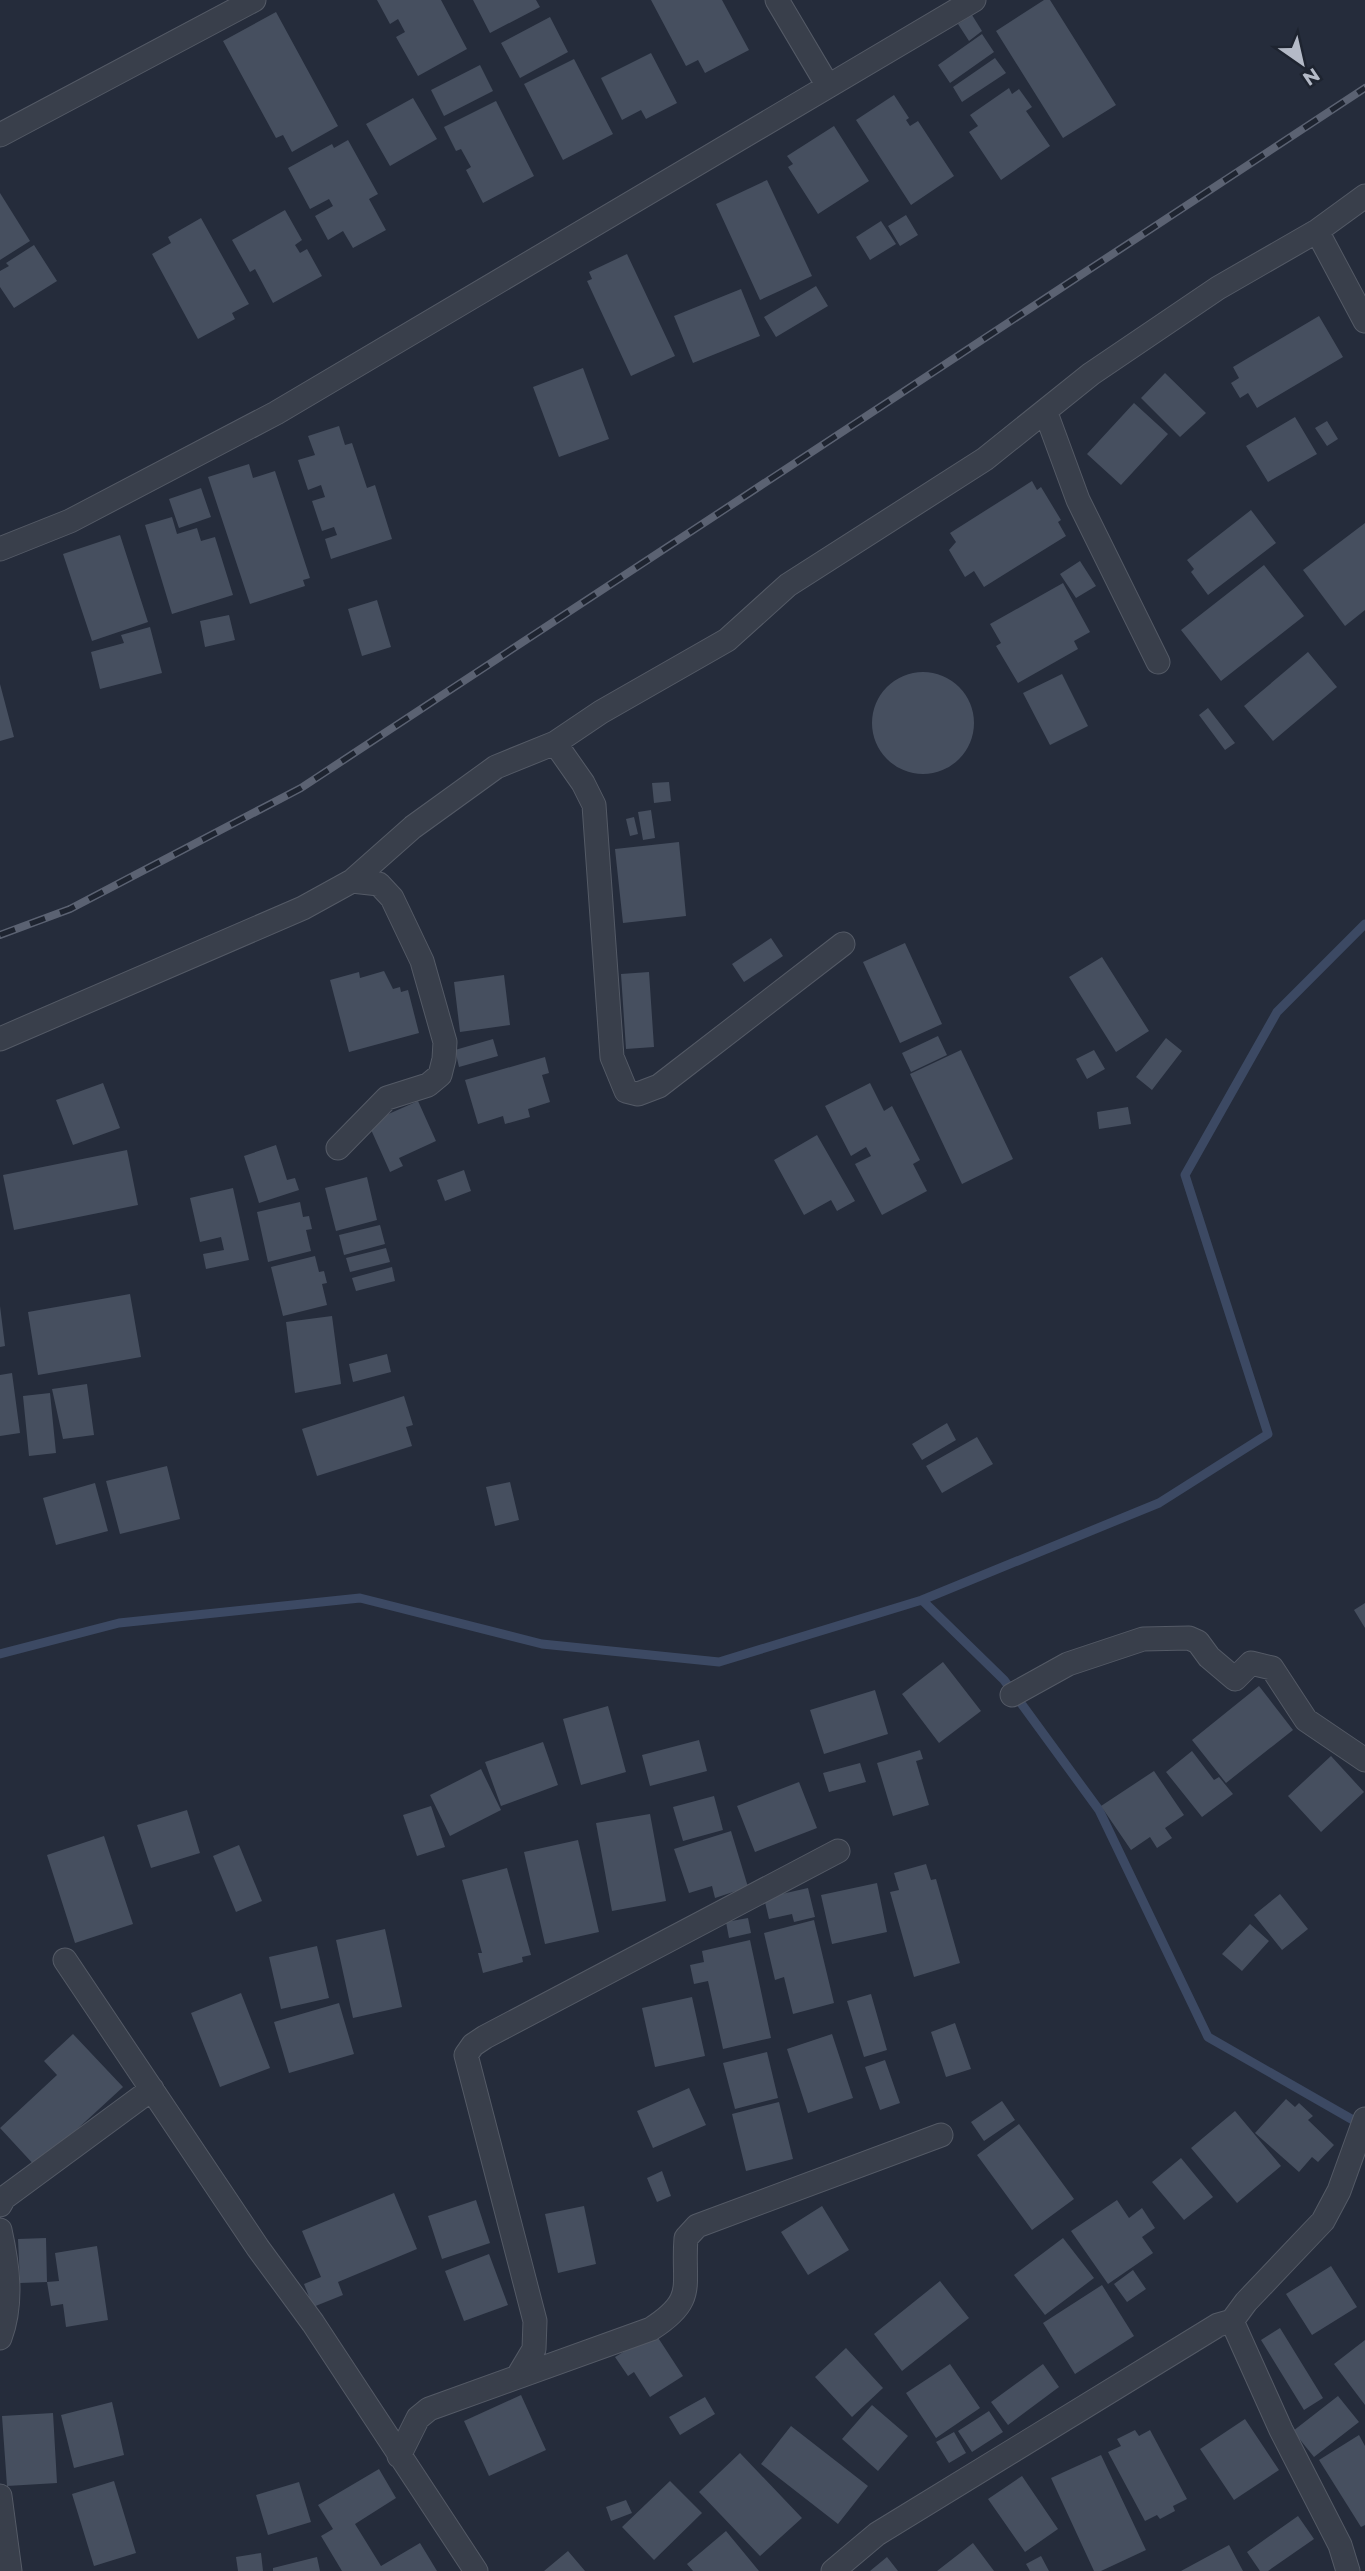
<svg xmlns="http://www.w3.org/2000/svg" width="1365" height="2571" font-family="Montserrat,sans-serif">
	<rect width="100%" height="100%" fill="#252c3b"/>
	<g fill="none" stroke-linecap="round" stroke-linejoin="round">
		<!-- stream -->
		<path stroke="#3c4963" stroke-width="9" d="M922,1600L1004,1680L1099,1810L1208,2037L1360,2124
			M0,1654L119,1623L360,1598L542,1644L719,1662L922,1600L1159,1503L1268,1434L1185,1175L1277,1012L1365,924"/>
	</g>
	<!-- building -->
	<path fill="#464f5f" d="M377,0H441L467,49L418,76L396,37L405,32L398,19L390,24Z
		M473,0H536L540,7L490,33Z
		M651,0H722L749,50L705,73L698,60L686,66Z
		M1044,0H1050L1116,105L1063,138L996,31Z
		M276,12L338,126L292,152L283,135L276,138L223,41Z
		M972,15L982,31L969,41L958,24Z
		M550,17L568,52L520,78L501,43Z
		M982,34L994,52L950,83L938,65Z
		M651,53L677,103L646,119L641,110L622,120L601,78Z
		M995,58L1006,73L962,102L953,87Z
		M574,59L613,134L563,160L524,84Z
		M480,65L493,91L444,116L431,90Z
		M1009,88L1012,94L1019,89L1032,107L1026,111L1050,146L1001,180L969,132L978,126L970,115Z
		M894,95L909,118L906,120L910,126L918,121L954,176L911,205L856,120Z
		M413,98L437,139L390,166L366,124Z
		M496,101L534,176L483,203L466,170L471,167L461,149L456,151L444,127Z
		M834,126L869,181L818,214L788,167L793,164L787,156Z
		M348,140L378,194L369,199L386,230L353,248L343,231L328,240L315,216L333,206L329,199L310,209L288,168L332,144L334,148Z
		M767,180L812,276L760,300L716,204Z
		M0,193L30,241L0,260Z
		M285,210L302,240L295,245L300,253L307,249L322,276L273,303L255,269L250,272L232,240Z
		M906,215L918,235L900,246L888,226Z
		M201,218L249,304L232,313L235,319L198,339L152,254L171,243L168,237Z
		M881,221L896,244L870,260L856,237Z
		M34,245L57,281L14,308L0,287V271L9,266L6,263Z
		M627,254L675,356L631,376L587,281L592,279L589,272Z
		M816,286L828,306L776,337L764,317Z
		M741,289L760,336L693,363L674,316Z
		M1319,316L1343,357L1257,408L1248,393L1240,398L1231,383L1239,378L1233,367Z
		M583,368L609,439L559,457L533,387Z
		M1165,373L1206,413L1180,437L1141,398Z
		M1134,403L1168,434L1121,485L1087,454Z
		M1295,417L1317,454L1268,482L1246,446Z
		M1327,421L1338,439L1327,446L1315,428Z
		M339,426L345,445L352,443L367,488L375,485L392,539L331,559L325,539L337,535L334,527L322,531L312,501L325,497L321,485L308,490L298,460L315,455L308,436Z
		M249,464L253,478L275,471L310,578L303,580L305,586L250,604L208,477Z
		M1032,481L1037,490L1041,487L1061,520L1058,522L1066,536L984,587L974,571L965,577L949,550L956,542L950,533Z
		M201,488L211,517L179,528L169,499Z
		M1251,510L1276,543L1208,595L1191,572L1194,569L1187,560Z
		M172,517L177,534L197,528L201,541L215,537L233,595L172,614L145,525Z
		M1365,523V610L1345,626L1303,570Z
		M120,535L148,622L92,641L63,554Z
		M1080,561L1096,586L1076,598L1060,574Z
		M1264,565L1304,616L1221,681L1181,630Z
		M1063,583L1090,632L1074,641L1078,649L1018,683L996,646L1001,643L990,624Z
		M377,600L391,647L362,656L348,609Z
		M229,615L235,640L205,647L200,621Z
		M150,627L162,673L100,689L91,652L124,643L121,635Z
		M1308,652L1337,687L1273,741L1244,706Z
		M872 723a51 51 0 1 1 102 0a51 51 0 1 1-102 0Z
		M1062,674L1088,726L1050,745L1023,693Z
		M0,684L14,737L0,741Z
		M1208,708L1235,743L1225,750L1199,715Z
		M669,782L671,801L654,803L652,783Z
		M651,810L655,838L643,840L638,812Z
		M634,817L638,834L630,836L626,819Z
		M679,842L686,916L623,923L615,849Z
		M771,938L783,956L744,982L732,964Z
		M905,943L942,1024L900,1043L863,962Z
		M1102,957L1149,1031L1116,1052L1069,977Z
		M384,971L393,989L400,987L401,992L408,990L419,1033L349,1052L330,980L359,972L360,978Z
		M649,972L654,1047L626,1049L621,974Z
		M504,975L510,1025L460,1032L454,982Z
		M938,1036L947,1055L911,1072L902,1053Z
		M1166,1038L1182,1051L1152,1090L1136,1077Z
		M493,1039L498,1056L459,1067L455,1050Z
		M961,1050L1013,1159L962,1184L910,1074Z
		M1094,1050L1105,1069L1087,1079L1076,1059Z
		M545,1057L549,1073L542,1075L550,1102L528,1109L530,1117L505,1124L503,1116L478,1124L465,1080Z
		M103,1083L120,1128L73,1145L56,1100Z
		M870,1083L884,1111L892,1106L920,1160L913,1164L927,1191L882,1215L855,1164L871,1156L866,1147L851,1156L825,1106Z
		M418,1101L436,1141L399,1158L403,1166L390,1172L368,1123Z
		M1128,1107L1131,1124L1099,1129L1097,1112Z
		M817,1135L855,1201L837,1211L831,1200L804,1215L774,1160Z
		M276,1145L287,1180L295,1178L299,1190L259,1203L244,1156Z
		M127,1150L138,1205L14,1230L3,1175Z
		M464,1170L471,1191L445,1201L437,1180Z
		M367,1177L377,1220L336,1231L325,1188Z
		M233,1188L249,1260L206,1269L203,1254L224,1250L221,1237L200,1242L190,1198Z
		M300,1202L303,1217L309,1216L312,1229L306,1230L311,1251L268,1262L257,1212Z
		M380,1225L385,1244L344,1255L339,1235Z
		M386,1248L390,1262L350,1272L346,1258Z
		M315,1256L319,1272L324,1271L327,1283L322,1284L327,1305L283,1316L271,1267Z
		M392,1267L395,1281L356,1291L352,1278Z
		M130,1294L141,1357L38,1375L28,1312Z
		M0,1306L5,1346L0,1347Z
		M332,1316L341,1384L295,1393L286,1322Z
		M387,1354L391,1372L353,1382L349,1364Z
		M12,1373L20,1433L0,1436V1375Z
		M87,1384L94,1435L63,1439L52,1389Z
		M50,1393L56,1453L29,1456L23,1396Z
		M404,1396L413,1425L406,1427L412,1446L317,1476L302,1429Z
		M947,1423L956,1440L922,1460L912,1444Z
		M977,1437L993,1464L942,1493L926,1466Z
		M167,1466L180,1519L120,1534L106,1481Z
		M510,1482L519,1520L495,1526L486,1487Z
		M95,1483L108,1531L56,1545L43,1498Z
		M1365,1603V1628L1354,1610Z
		M943,1662L981,1711L939,1743L902,1694Z
		M1259,1686L1293,1730L1226,1783L1192,1740Z
		M875,1690L888,1734L824,1754L810,1710Z
		M608,1706L626,1772L581,1785L563,1719Z
		M699,1740L707,1771L650,1786L642,1755Z
		M543,1742L558,1785L501,1806L485,1762Z
		M920,1750L923,1759L916,1761L929,1805L893,1816L877,1763Z
		M1192,1751L1214,1780L1219,1777L1233,1794L1202,1817L1166,1772Z
		M1331,1756L1364,1792L1321,1832L1288,1796Z
		M860,1763L866,1782L829,1792L823,1773Z
		M481,1769L501,1810L450,1836L430,1795Z
		M1154,1771L1184,1815L1165,1828L1172,1838L1157,1848L1150,1837L1131,1850L1101,1806Z
		M799,1782L817,1828L755,1852L737,1806Z
		M714,1796L723,1830L683,1841L673,1807Z
		M431,1806L445,1847L417,1856L403,1815Z
		M187,1810L200,1853L151,1868L137,1825Z
		M650,1814L666,1901L612,1911L596,1823Z
		M731,1831L748,1887L715,1898L712,1886L689,1893L674,1849Z
		M104,1836L133,1924L75,1943L47,1855Z
		M578,1840L599,1932L545,1944L524,1852Z
		M239,1845L262,1901L236,1912L213,1856Z
		M926,1864L931,1880L936,1879L960,1963L914,1977L890,1892L899,1890L894,1873Z
		M507,1868L531,1955L522,1957L523,1962L483,1973L478,1953H482L462,1880Z
		M877,1883L887,1932L832,1944L821,1895Z
		M808,1888L815,1917L794,1922L792,1914L769,1919L764,1898Z
		M1280,1894L1308,1929L1282,1950L1254,1915Z
		M748,1918L751,1933L729,1938L726,1922Z
		M814,1920L834,2003L793,2014L784,1977L775,1980L764,1933Z
		M1250,1924L1269,1941L1242,1971L1222,1954Z
		M385,1929L402,2007L353,2018L336,1940Z
		M750,1940L771,2038L723,2049L708,1981L694,1984L690,1965L704,1962L702,1951Z
		M317,1946L329,1998L281,2009L269,1957Z
		M241,1993L270,2068L220,2087L191,2013Z
		M871,1994L887,2050L864,2057L847,2001Z
		M692,1997L705,2056L655,2067L642,2008Z
		M339,2003L354,2054L289,2073L274,2022Z
		M955,2023L971,2069L946,2077L931,2032Z
		M73,2034L123,2087L36,2167L0,2128L57,2075L44,2061Z
		M832,2034L853,2098L808,2113L787,2049Z
		M767,2052L778,2098L735,2109L723,2063Z
		M885,2060L900,2103L880,2110L865,2067Z
		M689,2088L706,2125L653,2148L637,2111Z
		M1286,2099L1295,2107L1299,2103L1313,2116L1308,2120L1334,2145L1318,2162L1312,2157L1299,2172L1255,2133Z
		M1002,2101L1015,2120L984,2141L971,2122Z
		M779,2102L793,2159L746,2171L732,2114Z
		M1235,2111L1281,2166L1237,2203L1191,2148Z
		M1019,2124L1074,2199L1032,2230L977,2155Z
		M1181,2158L1213,2197L1184,2220L1152,2182Z
		M662,2171L671,2196L657,2202L647,2178Z
		M394,2193L417,2249L338,2282L343,2295L313,2307L304,2284L321,2277L302,2231Z
		M476,2200L490,2243L442,2259L428,2216Z
		M1117,2200L1129,2218L1142,2208L1155,2228L1142,2237L1153,2253L1108,2284L1071,2231Z
		M584,2206L596,2264L558,2273L545,2214Z
		M822,2206L849,2250L808,2275L781,2232Z
		M46,2238L47,2282L20,2283L18,2239Z
		M1063,2238L1094,2278L1045,2315L1014,2275Z
		M97,2246L108,2320L66,2327L63,2304L51,2306L47,2282L59,2281L55,2253Z
		M489,2254L508,2305L464,2321L445,2271Z
		M1331,2266L1357,2307L1312,2335L1286,2294Z
		M1133,2270L1146,2289L1127,2302L1114,2284Z
		M940,2281L969,2318L902,2371L874,2334Z
		M1102,2285L1134,2336L1075,2374L1043,2323Z
		M1280,2328L1323,2398L1304,2410L1261,2340Z
		M655,2333L683,2376L650,2397L634,2372L628,2376L615,2357Z
		M1365,2340V2405L1334,2364Z
		M846,2348L883,2388L852,2417L815,2377Z
		M950,2364L980,2408L936,2438L906,2393Z
		M1043,2364L1059,2387L1008,2425L991,2402Z
		M521,2395L546,2450L489,2476L464,2421Z
		M1338,2396L1359,2422L1314,2457L1293,2431Z
		M705,2397L715,2414L680,2435L669,2417Z
		M112,2402L124,2455L74,2468L61,2415Z
		M872,2405L908,2436L878,2471L842,2439Z
		M989,2411L1003,2432L972,2452L958,2431Z
		M53,2413L57,2483L7,2486L2,2416Z
		M1245,2419L1279,2470L1234,2500L1200,2449Z
		M791,2426L868,2486L838,2524L761,2464Z
		M1135,2430L1139,2436L1150,2430L1187,2499L1173,2506L1175,2511L1160,2519L1157,2515L1145,2521L1108,2452L1121,2446L1117,2439Z
		M954,2432L966,2453L949,2463L936,2442Z
		M1359,2435L1365,2446V2525L1361,2527L1319,2460Z
		M740,2453L802,2518L760,2556L699,2492Z
		M1101,2455L1146,2550L1101,2571H1094L1051,2478Z
		M379,2469L396,2498L355,2524L381,2566L420,2543L437,2571H342L321,2536L333,2529L318,2505Z
		M1022,2476L1058,2529L1025,2552L988,2499Z
		M114,2481L136,2553L94,2566L72,2494Z
		M670,2481L702,2513L654,2560L622,2527Z
		M299,2482L311,2522L268,2535L256,2495Z
		M626,2500L632,2513L611,2521L606,2507Z
		M1298,2516L1314,2539L1268,2571H1260L1247,2552Z
		M726,2531L759,2571H693L687,2564Z
		M973,2543L994,2571H937Z
		M1229,2545L1243,2571H1181Z
		M568,2551L585,2571H544Z
		M261,2553L263,2571H238L236,2557Z
		M1041,2556L1049,2571H1030L1026,2564Z
		M317,2557L320,2571H273V2568Z
		M887,2557L898,2571H870Z"/>
	<g fill="none" stroke-linecap="round" stroke-linejoin="round">
		<defs>
			<path id="street" d="M777,0L828,86
				M0,135L254,0
				M1317,231L1365,321
				M1046,413L1078,500L1158,662
				M0,549L70,521L276,413L974,0
				M555,743L583,783L594,805L612,1057L626,1091L638,1094L659,1086L843,944
				M0,1039L303,908L352,881L413,827L496,767L555,743L601,712L727,640L788,585L985,459L1091,374L1218,288L1317,231L1365,196
				M338,1148L387,1098L428,1085L440,1075L444,1059L445,1042L422,961L392,898L379,884L352,881
				M1012,1695L1068,1664L1143,1639L1189,1638L1198,1642L1209,1657L1235,1679L1251,1663L1272,1668L1306,1720L1365,1760
				M65,1960L258,2248L313,2323L476,2571
				M0,2205L4,2198L152,2089
				M0,2230C8,2266 13,2303 0,2338
				M1232,2321L1281,2430L1340,2545L1348,2571
				M518,2376L534,2349L535,2321L466,2055L473,2045L485,2037L838,1851
				M399,2456L418,2418L429,2409L651,2329C698,2299 682,2286 686,2238L697,2226L941,2135
				M0,2496L10,2571
				M833,2571L877,2534L1218,2325L1232,2321L1246,2302L1323,2221L1339,2191L1365,2119"/>
		</defs>
		<!-- street casing -->
		<use href="#street" stroke="#545a66" stroke-width="25"/>
		<!-- street -->
		<use href="#street" stroke="#393f4b" stroke-width="23"/>
		<defs>
			<path id="rail" d="M0,935L70,909L301,788L1365,88"/>
		</defs>
		<!-- rail casing -->
		<use href="#rail" stroke="#5b6272" stroke-width="8"/>
		<!-- rail -->
		<use href="#rail" stroke="#1e2430" stroke-width="5" stroke-dasharray="16" stroke-linecap="butt"/>
	</g>
	<!-- north arrow -->
	<g transform="translate(1302 63) rotate(146)" stroke="#1e2430" stroke-width="5" paint-order="stroke">
	<path d="M0-5L12 26L0 18L-12 26Z" fill="#b4bac7"/>
	<text y="-10" font-size="19" font-weight="bold" text-anchor="middle" fill="#b4bac7">N</text>
	</g>
</svg>
